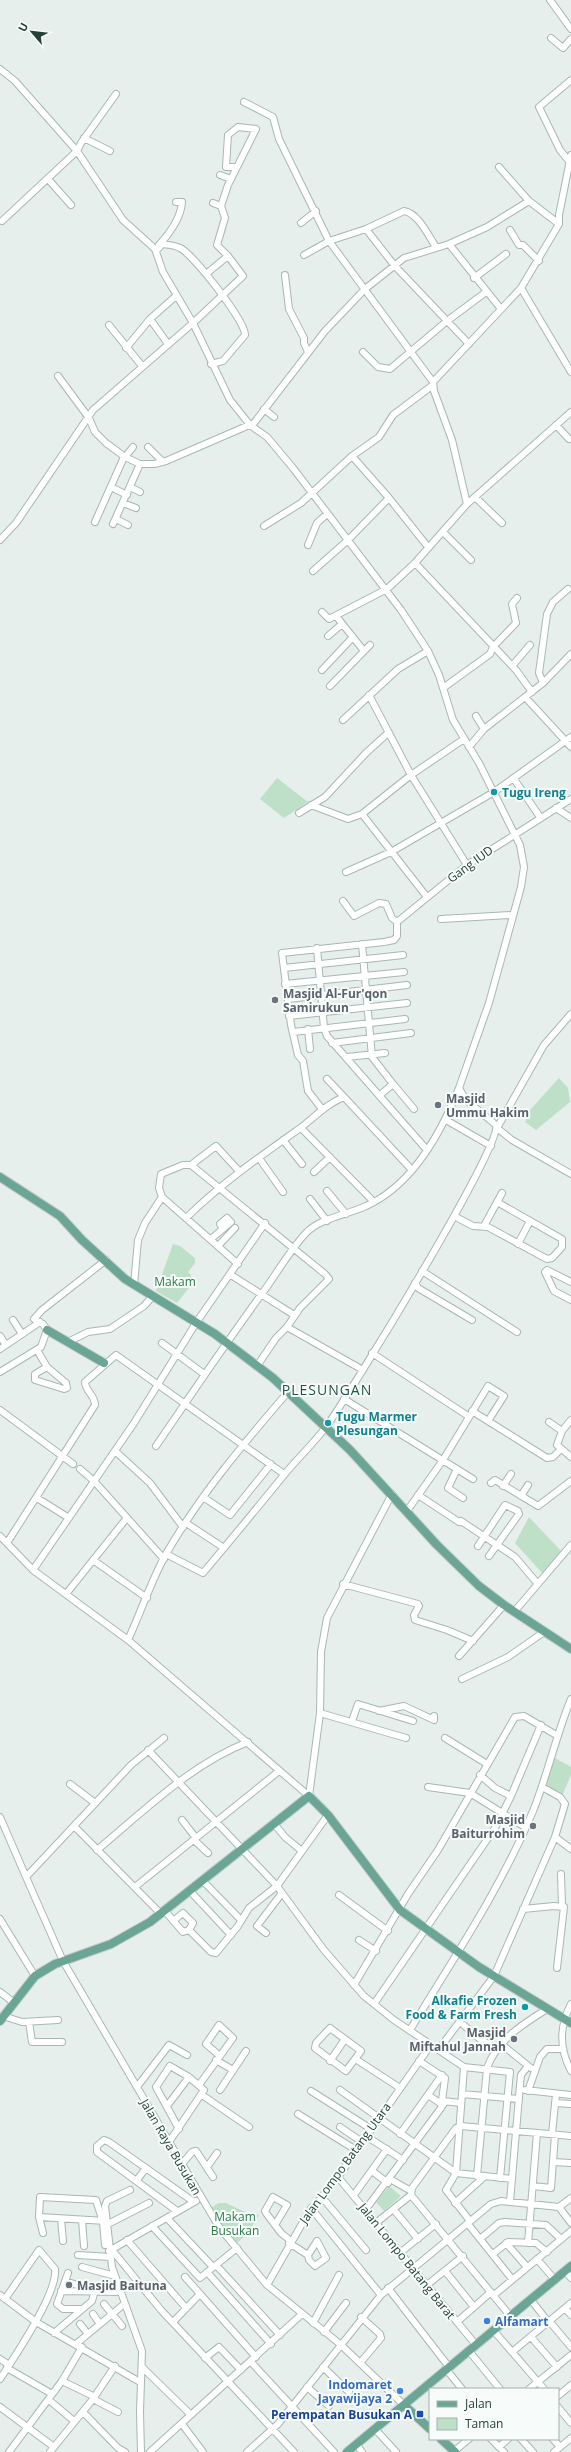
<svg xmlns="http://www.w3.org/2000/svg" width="571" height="2452" font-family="'Open Sans',sans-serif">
	<rect width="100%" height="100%" fill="#e6efeb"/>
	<!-- green -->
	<path fill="#bfe0c8" d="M277,778L308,802L284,818L260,799Z
		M559,1078L568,1088L570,1102L536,1130L525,1122L530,1110Z
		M173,1244L180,1246L195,1258V1263L188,1272L191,1275L192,1284L177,1303L156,1291Z
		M529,1517L562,1552L543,1574L515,1543Z
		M553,1757L571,1767V1775L562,1796L543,1787Z
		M389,2186L401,2196L384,2211L376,2202Z
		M219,2203H226L245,2212L259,2215L248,2233L236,2244L209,2209Z"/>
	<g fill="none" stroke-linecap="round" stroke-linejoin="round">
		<defs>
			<path id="minor" d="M550,0L571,29
				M551,38L563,48L571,39
				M0,69L15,81L77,151L123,220L155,249L163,272L193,323L230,400L250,425L267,437L293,468L401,610L428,651L439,675L453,720L479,763L520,845L524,867L521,887L489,1003L459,1088L465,1099L496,1125C503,1145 348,1397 326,1427C313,1444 297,1459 284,1475C257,1508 230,1541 203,1573L166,1554
				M244,102L273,117L279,139L329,241L433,382
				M84,138L110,151
				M569,161L560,150L539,107L571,80
				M499,167L529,201L559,224
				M220,175L231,179
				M48,179L71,205
				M213,203L221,206
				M2,221L77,151L81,143L116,94
				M301,223L316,211
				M366,229L394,265L469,344
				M510,230L519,245H523L539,261
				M449,244L501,309
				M159,245C169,234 181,218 182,202H176
				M156,251L162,244C168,245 174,245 180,248C193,254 246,322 245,335L223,361L211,364
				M304,255L329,241L366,229L404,211C418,213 428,235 436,247
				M228,256L217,245L225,218L221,206L228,185L256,129L238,127L228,135L226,167H236
				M285,275L289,309L304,338V343L308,352
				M474,278L506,254
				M521,288L571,372
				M150,319L168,344
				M109,325L142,366
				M126,348L150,319L176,296
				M363,352L378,367L390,369L447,321L486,292
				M58,376L89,418L95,432L106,443L125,457L140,464H154L166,461L254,423L325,331L365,289L404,258L449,244L487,227L529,201
				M264,409L274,417
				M556,425L569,439
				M148,447L163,462
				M352,456L389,498
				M125,457L133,447
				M111,487L127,495
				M130,487L140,492
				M475,497L502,523
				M123,503L136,508
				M467,504L452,440L434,391L433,382L521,288L559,224V215L571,155
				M116,519L128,525
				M95,522L124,457
				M113,524L140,464
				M264,526L301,503L352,456L379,437L393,415L433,385
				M443,532L471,560
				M0,540L16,523L93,410L193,323L243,276L228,256L206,274
				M308,545L317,523L327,514
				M415,563L516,670L532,692
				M313,571L348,540L389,498L428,547
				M322,612L329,619L387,589L415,563L467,504L571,412
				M336,616L364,651
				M328,636L342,624
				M512,666L530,645
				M322,670L353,637
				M543,683L539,673L547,614L553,602L568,589
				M330,686L370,645
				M443,688L490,654L493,647L516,623L512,604L517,598
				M369,695L411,775L467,865
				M526,698L571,747
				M476,716L484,729
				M343,720L398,669L428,651
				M469,747L484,729L543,683L571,654
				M514,779L540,817
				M311,805L348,819L362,814L427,897
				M556,808L571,818
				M299,813L325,797L366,753L388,733
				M362,814L411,775L464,739
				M346,872L391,852L494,792L571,737
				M441,919L512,915
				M397,922L467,865L571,799
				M362,944L372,1057L393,1084L380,1095
				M317,948L324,1028L327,1036L427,1150
				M284,968L403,955
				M285,984L404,972
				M288,999L407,985
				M571,1014L544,1045L497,1128L512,1140L571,1174
				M289,1016L407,1003
				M308,1029L310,1049
				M293,1032L405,1019
				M332,1043L411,1033
				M347,1057L385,1053
				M327,1079L344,1097
				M393,1084L414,1109
				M322,1109L308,1091L303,1061L298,1055L291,1025L282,953L384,942L394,940L397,936V922L392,918L386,904L379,903L354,916L343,901
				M446,1120L491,1146
				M301,1128L374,1202
				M283,1140L302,1164
				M259,1158L283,1192
				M191,1165L216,1146L239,1171
				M314,1172L330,1157
				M327,1191L346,1214
				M310,1199L327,1221
				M454,1216L473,1226L488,1227L547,1259L552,1258L562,1247V1239L497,1202
				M186,1218C222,1183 258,1158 299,1129C314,1118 326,1104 344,1097L412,1170
				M484,1226L502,1193
				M211,1239L231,1222L227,1218L220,1224L223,1229
				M518,1244L530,1221
				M218,1246L235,1228
				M238,1264L162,1197L159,1188L161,1174L183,1165H191L325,1274L329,1279L300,1308L287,1327L363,1370
				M422,1271L517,1332
				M231,1275L294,1315
				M571,1282L547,1270L545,1272L554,1291L571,1300
				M415,1283L418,1288L472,1320
				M134,1285L138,1240L145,1223L162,1197
				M13,1320L22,1334
				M0,1336L6,1345
				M68,1342L88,1332L110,1329L144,1306L152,1297
				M162,1343L204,1374
				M0,1349L40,1322
				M37,1350L47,1367L66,1383L67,1388L64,1389L35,1380V1374L47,1367
				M372,1353L468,1416
				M257,1366L276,1338L287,1327
				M0,1372L41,1347L47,1330L43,1324L34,1319L42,1310L106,1260
				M344,1399L473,1479
				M0,1410L73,1464
				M472,1411L547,1458L553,1457L561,1449
				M571,1420L562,1431L557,1445L571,1457
				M549,1422L562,1431
				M156,1446C191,1395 225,1344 261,1295C276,1275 289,1251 306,1233C320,1218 347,1215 366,1206C413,1185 441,1133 459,1088
				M115,1451L150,1483L183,1527
				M80,1469L94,1481L164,1559
				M457,1469L448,1488L463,1498
				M491,1483L495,1480L538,1506L571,1481
				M503,1486L511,1474
				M418,1495L459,1522
				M521,1496L528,1485
				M203,1497L230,1515L271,1464
				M37,1498L69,1518
				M407,1511L443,1460L488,1386L504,1396L488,1421
				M461,1521L515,1557L537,1583
				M186,1523L224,1548
				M0,1536L33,1570L128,1640L309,1796L320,1713L321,1652L327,1618L392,1494
				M7,1543L95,1405C95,1395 85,1391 85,1382L116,1355L284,1474
				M478,1546L505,1505L518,1511L519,1514L489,1556
				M93,1560L147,1598
				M33,1570L134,1423L196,1323L265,1223
				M343,1584L418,1604L419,1606L414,1615L415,1620L447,1630L473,1641
				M66,1594L126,1519
				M514,1612L571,1545
				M128,1640C141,1612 151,1581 166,1554C200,1495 244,1443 288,1392
				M459,1656L504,1605
				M462,1679L508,1657L544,1632
				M379,1711L404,1706L434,1720V1716
				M320,1713L406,1738
				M352,1721L358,1704L413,1721
				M164,1738L131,1765L26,1877L63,1961L219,2227L267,2285L340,2344L405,2406
				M445,1738L487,1764
				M148,1750L277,1886L324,1950L364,1996L394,2020L464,2067L456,2173L446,2190L470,2221
				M480,1775L495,1788L511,1796
				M70,1784L95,1803
				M428,1787L470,1793L525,1827
				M0,1817L26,1877
				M182,1820L196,1838
				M274,1824L286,1838L302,1851
				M75,1827L161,1914
				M555,1837L571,1849
				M194,1840L208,1853
				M97,1850C144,1811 191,1764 248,1742
				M561,1874L562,1907
				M203,1881L241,1920
				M135,1887L279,1771
				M190,1891L231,1935
				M339,1895L388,1931
				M523,1909L554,1906L564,1907L557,1968
				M165,1911L183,1932L189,1930L211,1952L216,1953L238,1926L249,1908L277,1886L328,1815
				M0,1919L35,1976
				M173,1921L183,1913L193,1923L189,1930
				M266,1933L257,1926L282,1893
				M359,1940L376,1951
				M354,1985L408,1894L438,1850L515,1717L524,1716L558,1736
				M0,1992L13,2002
				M374,2004L495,1828L511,1796L541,1725
				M571,2004C559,2027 559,2048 571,2071
				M3,2016L22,2022L58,2020
				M29,2022L32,2042H62
				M460,2022L481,2040L496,2048
				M330,2028L361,2051L346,2071L315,2048L316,2043Z
				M410,2030C453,1959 501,1888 533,1811C548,1774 556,1735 571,1699
				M501,2044L531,2068
				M439,2049L494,1976L555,1837L565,1804L560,1797L542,1787
				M216,2060L233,2070
				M357,2060L400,2088
				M330,2061L345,2039
				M464,2067L510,2072L500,2178
				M199,2085L233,2038L219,2025L206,2044L220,2056
				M137,2087L169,2045L187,2055
				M220,2090L246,2051
				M340,2090L456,2173L512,2179
				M525,2090L571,2095
				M311,2091L371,2129
				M528,2091L540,2057L547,2049H561
				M462,2094L519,2099
				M202,2095L249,2127
				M428,2095L443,2105
				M443,2101L461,2103
				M555,2103L571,2104
				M167,2106L189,2077
				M298,2114L356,2150
				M461,2126L571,2136
				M340,2127L362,2142
				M400,2134L442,2075
				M552,2134L556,2094
				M366,2136L403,2160
				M169,2142L204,2090L189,2077L170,2066L156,2087L179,2129
				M553,2162L571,2163
				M181,2165L192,2152L196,2151L213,2177
				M207,2167L217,2153
				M372,2171L388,2183
				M477,2176L487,2068C497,2040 523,2024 547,2009
				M338,2177L476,2345
				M390,2179L411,2191
				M137,2180L146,2168
				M533,2186L551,2188L555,2135
				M130,2190L107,2201L105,2206L112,2267L142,2351L140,2412L141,2452
				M354,2195L387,2149
				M411,2195L511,2317
				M411,2195L412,2188L456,2128L461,2126
				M321,2196L366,2250
				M510,2202L520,2085L521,2075L528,2066
				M455,2203L485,2176
				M559,2207L571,2223
				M559,2207L571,2198
				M311,2208L381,2295
				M366,2209L441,2108L445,2078L419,2061
				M394,2210L418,2239
				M177,2211L97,2152V2146L104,2140L109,2142L194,2202
				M39,2217L106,2221
				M167,2218L213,2267
				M61,2219L63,2241
				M82,2220L84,2246
				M377,2222L411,2195
				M108,2224L149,2203
				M468,2224L512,2279
				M275,2225L287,2205L273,2197L265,2211L266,2213L281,2233L291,2241
				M152,2226L200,2278L237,2248
				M43,2233L39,2217L40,2197L96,2200L103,2222L105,2245
				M480,2239L499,2223L505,2222L546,2225L561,2239
				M127,2240L186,2308
				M289,2243L308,2255L317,2241L326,2258L315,2266L309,2260L308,2255
				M506,2243L527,2267
				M528,2243L537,2133
				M112,2250L161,2310L294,2452
				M109,2251L196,2201
				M401,2252L436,2224
				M493,2254L508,2242L536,2243L547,2252
				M78,2255L110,2257
				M537,2259L555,2280
				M216,2265L280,2335
				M82,2267L115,2276
				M445,2271L474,2307
				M565,2271L571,2278
				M207,2272L271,2344
				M68,2273L57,2304L63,2309H82
				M185,2277L256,2357
				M65,2281L86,2288
				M267,2285L307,2215L338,2177L430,2046
				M427,2285L463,2256
				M388,2288L449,2367
				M61,2291L119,2292
				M0,2295L36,2322L140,2382
				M494,2295L571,2231
				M531,2300L549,2323
				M104,2304L122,2326
				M565,2308L571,2315
				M93,2314L100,2324
				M173,2322L200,2294
				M457,2322L491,2292
				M550,2322L571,2347
				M313,2323L339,2275
				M80,2324L88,2334
				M494,2331L544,2389
				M324,2332L346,2303
				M54,2333L92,2301L95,2290
				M531,2337L557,2367
				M76,2344L123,2305
				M469,2351L500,2389
				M512,2352L571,2303
				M205,2358L219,2347L241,2370
				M0,2359L9,2365
				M251,2362L334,2452
				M360,2363L381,2338L380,2334L361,2317
				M142,2367L191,2415
				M323,2367L349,2392
				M7,2368L52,2394
				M446,2369L462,2389
				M0,2379C14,2358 58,2293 55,2269L39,2250L5,2299
				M62,2381L95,2397
				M307,2387L329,2406
				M529,2389L571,2355
				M558,2396L571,2385
				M93,2399L118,2412
				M49,2400L74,2421
				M0,2407L54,2447
				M558,2407L571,2423
				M83,2412L118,2448L125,2452
				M182,2424L203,2452
				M376,2430L396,2452
				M491,2439L504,2452
				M521,2439L533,2452
				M553,2439L560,2447
				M357,2445L362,2452
				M499,2447L508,2439
				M9,2452L62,2381L82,2347
				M50,2452L93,2399L115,2366
				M150,2452L302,2314
				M247,2452L278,2424L381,2295L491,2204L501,2201L559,2207
				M453,2452L469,2439
				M554,2452L571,2438"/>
			<path id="major" d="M0,1177L60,1216L82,1240L125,1279L215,1334L273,1378L350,1450L437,1545L479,1586L504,1605L571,1649
				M47,1330L104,1363
				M0,2021L35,1976L55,1964L111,1944L150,1922L309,1796L328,1815L400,1910L479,1967L571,2023
				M405,2406L430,2429
				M441,2439L455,2452
				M347,2452L571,2266"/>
		</defs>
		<!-- minor casing -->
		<use href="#minor" stroke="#a8b8b2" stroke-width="8"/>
		<!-- major casing -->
		<use href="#major" stroke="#c2cac8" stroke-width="10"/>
		<!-- minor -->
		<use href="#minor" stroke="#fff" stroke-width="6"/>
		<!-- major -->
		<use href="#major" stroke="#6aa596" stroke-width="8"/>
	</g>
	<!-- markers -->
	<g fill="#0f9aa8" stroke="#f7fbf9" stroke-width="1.5">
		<circle cx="494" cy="792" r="4"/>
		<circle cx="328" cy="1423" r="4"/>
		<circle cx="525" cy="2007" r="4"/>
	</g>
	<g fill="#6b7280" stroke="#f7fbf9" stroke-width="1.5">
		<circle cx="275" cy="1000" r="4"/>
		<circle cx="438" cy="1105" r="4"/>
		<circle cx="533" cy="1826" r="4"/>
		<circle cx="514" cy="2039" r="4"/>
		<circle cx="69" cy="2285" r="4"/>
	</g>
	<g fill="#3f7fe0" stroke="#f7fbf9" stroke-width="1.5">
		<circle cx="487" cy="2321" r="4"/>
		<circle cx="400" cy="2391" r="4"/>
	</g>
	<rect fill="#1a4fb4" stroke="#f7fbf9" stroke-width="1.5" x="416" y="2410" width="8" height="8" rx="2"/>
	<g text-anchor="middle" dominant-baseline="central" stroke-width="4" stroke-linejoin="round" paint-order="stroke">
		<!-- culture labels -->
		<g font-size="12" font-weight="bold" fill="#0d838f" stroke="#f7fbf9" text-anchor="start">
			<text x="502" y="792">Tugu Ireng</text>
			<text x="336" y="1416">Tugu Marmer<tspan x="336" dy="14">Plesungan</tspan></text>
			<text x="517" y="2000" text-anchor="end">Alkafie Frozen<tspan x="517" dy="14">Food &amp; Farm Fresh</tspan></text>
		</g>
		<!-- street labels -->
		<g font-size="12" fill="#24423a" stroke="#f7fbf9">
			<text transform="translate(470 864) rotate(-36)">Gang IUD</text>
			<text transform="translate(171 2147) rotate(60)">Jalan Raya Busukan</text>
			<text transform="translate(345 2163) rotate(-54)">Jalan Lompo Batang Utara</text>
			<text transform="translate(407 2261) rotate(51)">Jalan Lompo Batang Barat</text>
		</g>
		<!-- worship labels -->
		<g font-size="12" font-weight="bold" fill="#5b616d" stroke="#f7fbf9" text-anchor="start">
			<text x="283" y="993">Masjid Al-Fur'qon<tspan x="283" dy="14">Samirukun</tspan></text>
			<text x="446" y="1098">Masjid<tspan x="446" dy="14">Ummu Hakim</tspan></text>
			<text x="525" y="1819" text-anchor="end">Masjid<tspan x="525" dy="14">Baiturrohim</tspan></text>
			<text x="506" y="2032" text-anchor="end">Masjid<tspan x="506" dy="14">Miftahul Jannah</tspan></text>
			<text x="77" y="2285">Masjid Baituna</text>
		</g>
		<!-- park labels -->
		<g font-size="12" fill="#2d7a4b" stroke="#f7fbf9">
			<text x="175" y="1281">Makam</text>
			<text x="235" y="2216">Makam<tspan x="235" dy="14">Busukan</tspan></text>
		</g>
		<!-- shop labels -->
		<g font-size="12" font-weight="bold" fill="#366cbe" stroke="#f7fbf9" text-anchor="start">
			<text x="495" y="2321">Alfamart</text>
			<text x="392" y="2384" text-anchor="end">Indomaret<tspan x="392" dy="14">Jayawijaya 2</tspan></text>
		</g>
		<!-- transit labels -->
		<g font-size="12" font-weight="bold" fill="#164399" stroke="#f7fbf9" text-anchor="end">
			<text x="412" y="2414">Perempatan Busukan A</text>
		</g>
		<!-- quarter labels -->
		<g font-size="14" letter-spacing="1" fill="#1f5548" stroke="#f7fbf9">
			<text x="327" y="1389">PLESUNGAN</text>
		</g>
	</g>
	<!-- legend -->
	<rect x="429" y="2388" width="130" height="52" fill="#f7fbf9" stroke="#a3b1ad"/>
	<rect x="437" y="2401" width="20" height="6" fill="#6aa596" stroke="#a3b1ad"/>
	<text x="465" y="2408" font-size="12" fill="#24423a">Jalan</text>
	<rect x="437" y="2418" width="20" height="12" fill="#bfe0c8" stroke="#a3b1ad"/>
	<text x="465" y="2428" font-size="12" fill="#24423a">Taman</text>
	<!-- north arrow -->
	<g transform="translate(32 32) rotate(298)" stroke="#f7fbf9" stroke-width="3" paint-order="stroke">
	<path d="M0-3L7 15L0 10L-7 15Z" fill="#24423a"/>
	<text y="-6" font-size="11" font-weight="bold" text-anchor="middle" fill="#24423a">U</text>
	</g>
</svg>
